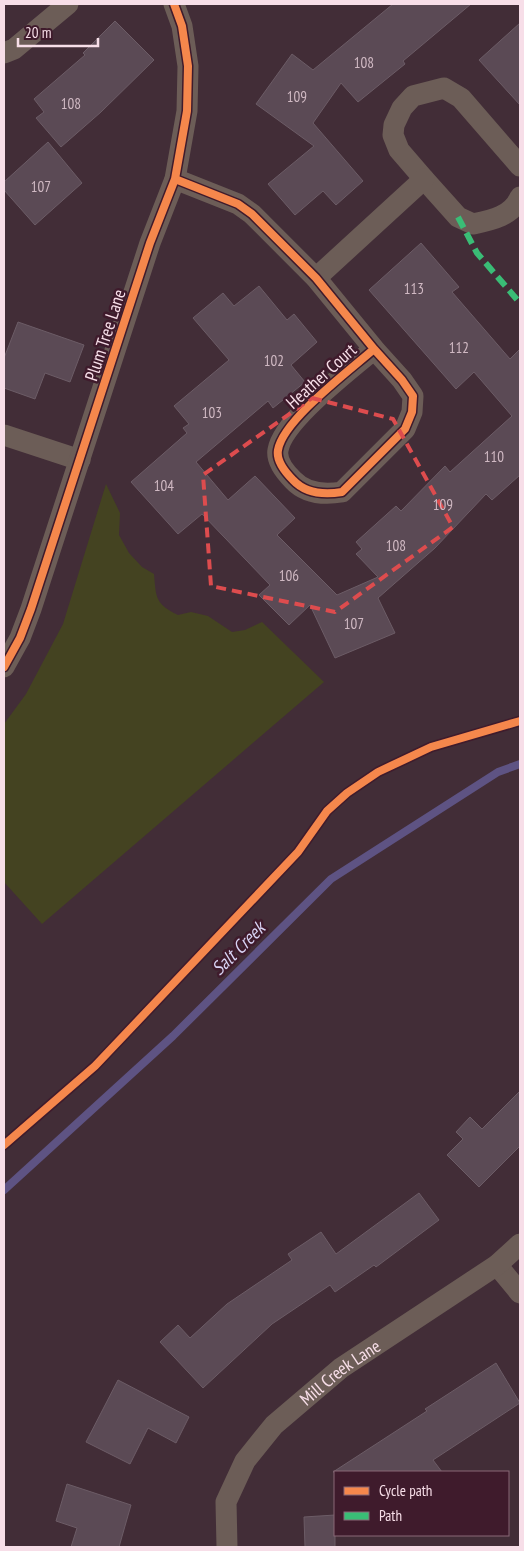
<svg xmlns="http://www.w3.org/2000/svg" width="524" height="1551" font-family="'PT Sans Narrow',sans-serif">
	<rect width="100%" height="100%" fill="#422d37"/>
	<!-- green -->
	<path fill="#444321" d="M106,484L120,513L119,535L129,553L142,567L154,574C156,597 155,604 178,615L191,612L208,616L232,632L245,630L262,622L324,682L42,924L4,882V724L26,694L63,624Z"/>
	<g fill="none" stroke-linecap="round" stroke-linejoin="round">
		<!-- stream -->
		<path stroke="#5e5383" stroke-width="8" d="M4,1190L173,1036L331,879L498,772L520,764"/>
	</g>
	<!-- building -->
	<path fill="#5b4a55" stroke="#6c5c66" d="M393,4H471L403,61L405,64L358,102L341,83L313,123L363,181L336,205L323,191L295,215L268,184L314,146L256,104L292,54L313,70Z
		M115,21L154,60L101,112L61,147L36,118L44,112L34,99L85,55L83,53Z
		M520,23V105L479,60Z
		M48,142L82,183L35,225L4,190V182Z
		M421,243L459,287L452,292L510,359L520,349V475L492,500L486,494L435,548L378,598L395,633L335,658L310,605L289,625L259,595L270,585L202,514L178,534L131,482L187,433L183,428L189,424L174,406L229,360L193,318L223,293L234,306L259,286L287,320L294,314L317,342L291,365L305,382L273,408L268,401L196,462L228,500L255,476L295,518L277,535L337,595L378,577L356,554L362,549L356,542L396,506L401,511L445,466L450,472L512,416L474,372L456,389L369,290Z
		M18,322L84,345L70,382L45,373L35,399L4,388V358Z
		M520,1091V1146L479,1187L447,1155L463,1139L456,1132L470,1117L482,1129Z
		M419,1193L439,1220L376,1267L374,1265L335,1292L330,1285L272,1324L203,1388L160,1342L178,1325L190,1338L227,1304L292,1260L288,1254L321,1232L336,1254Z
		M496,1363L520,1403L433,1460L442,1472H333L427,1411L425,1409Z
		M118,1380L189,1417L176,1443L148,1428L130,1464L86,1442Z
		M67,1484L131,1505L119,1547H71L77,1528L56,1521Z
		M335,1515V1547H305L304,1517Z"/>
	<g fill="none" stroke-linecap="round" stroke-linejoin="round">
		<!-- minor -->
		<g stroke="#6c5d57" stroke-width="21">
			<path d="M4,53L14,49L68,4"/>
			<path d="M520,166L461,98L444,88L413,96L402,108L394,125L393,135L399,150L424,179L458,217L473,224C492,220 512,216 520,197"/>
			<path d="M175,179L238,204L252,214L316,278L374,349C349,371 283,420 278,450C276,461 286,473 293,480C306,494 324,495 342,492L405,429L412,412L413,396L402,380L374,349"/>
			<path d="M316,278L424,179"/>
			<path d="M4,435L80,460"/>
			<path d="M4,667L20,638L31,609L150,243L175,179L187,111L188,66L182,26L174,4"/>
			<path d="M497,1265L520,1293"/>
			<path id="s1" d="M227,1547L226,1502L245,1461L274,1425L341,1368L497,1265L520,1244"/>
		</g>
		<!-- quiet -->
		<path stroke="#3abd76" stroke-width="6" stroke-dasharray="12 6" stroke-linecap="butt" d="M458,217L477,253L520,303"/>
		<defs>
			<path id="cycleway" d="M175,179L238,204L252,214L316,278L374,349C349,371 283,420 278,450C276,461 286,473 293,480C306,494 324,495 342,492L405,429L412,412L413,396L402,380L374,349
				M4,667L20,638L31,609L150,243L175,179L187,111L188,66L182,26L174,4
				M4,1145L95,1066L298,852L327,811L347,793L378,772L431,747L520,721"/>
		</defs>
		<!-- cycleway casing -->
		<use href="#cycleway" stroke="#3f1b2c" stroke-width="11"/>
		<!-- cycleway -->
		<use href="#cycleway" stroke="#f5874c" stroke-width="8"/>
	</g>
	<!-- marked area -->
	<path fill="none" stroke="#dd4c4e" stroke-width="4" stroke-dasharray="10 6" stroke-linejoin="round" d="M312,398L393,419L453,527L335,612L211,586L203,475Z"/>
	<g text-anchor="middle" dominant-baseline="central" stroke-width="5" stroke-linejoin="round" paint-order="stroke">
		<!-- number labels -->
		<g font-size="15" fill="#d0b9c3">
			<text x="364" y="62">108</text>
			<text x="297" y="96">109</text>
			<text x="71" y="103">108</text>
			<text x="41" y="186">107</text>
			<text x="414" y="288">113</text>
			<text x="459" y="347">112</text>
			<text x="274" y="360">102</text>
			<text x="212" y="412">103</text>
			<text x="494" y="456">110</text>
			<text x="164" y="485">104</text>
			<text x="443" y="504">109</text>
			<text x="396" y="545">108</text>
			<text x="289" y="575">106</text>
			<text x="354" y="623">107</text>
		</g>
		<!-- street labels -->
		<g font-size="18" fill="#f7dee8" stroke="#3f1b2c">
			<text transform="translate(105 335) rotate(-72)">Plum Tree Lane</text>
			<text transform="translate(321 376) rotate(-42)">Heather Court</text>
			<text stroke="none"><textPath href="#s1" startOffset="221">Mill Creek Lane</textPath></text>
		</g>
		<!-- water labels -->
		<g font-size="19" font-style="italic" fill="#d8d3f4" stroke="#3f1b2c">
			<text transform="translate(238 948) rotate(-45)">Salt Creek</text>
		</g>
	</g>
	<!-- border -->
	<rect width="524" height="1551" fill="none" stroke="#f7dee8" stroke-width="10"/>
	<!-- legend -->
	<rect x="334" y="1471" width="175" height="65" fill="#3f1b2c" stroke="#896977"/>
	<rect x="344" y="1487" width="25" height="8" fill="#f5874c" stroke="#896977"/>
	<text x="379" y="1496" font-size="15" fill="#f7dee8">Cycle path</text>
	<rect x="344" y="1512" width="25" height="8" fill="#3abd76" stroke="#896977"/>
	<text x="379" y="1521" font-size="15" fill="#f7dee8">Path</text>
	<!-- scale -->
	<path d="M18 38v8h80v-8" fill="none" stroke="#f7dee8" stroke-width="2.5"/>
	<text x="25" y="38" font-size="15" fill="#f7dee8" stroke="#3f1b2c" stroke-width="4" paint-order="stroke">20 m</text>
</svg>
